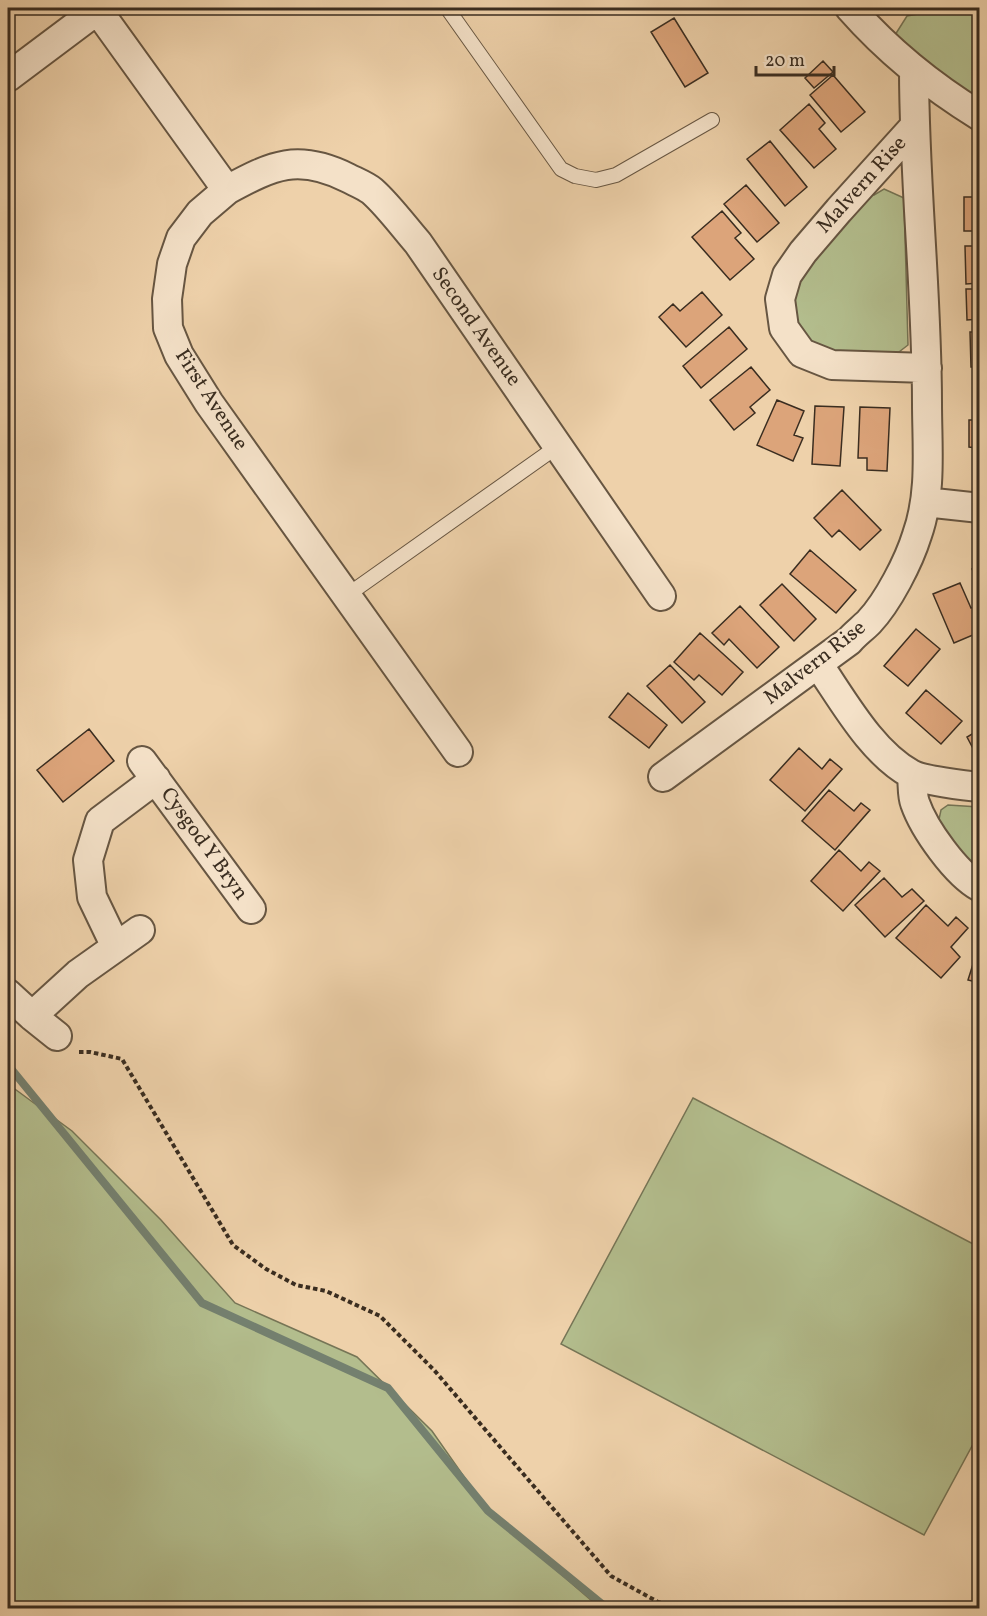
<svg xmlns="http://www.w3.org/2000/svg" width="987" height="1616" font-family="Vollkorn,serif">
	<rect width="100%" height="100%" fill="#eed1aa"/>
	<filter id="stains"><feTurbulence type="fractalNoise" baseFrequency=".00333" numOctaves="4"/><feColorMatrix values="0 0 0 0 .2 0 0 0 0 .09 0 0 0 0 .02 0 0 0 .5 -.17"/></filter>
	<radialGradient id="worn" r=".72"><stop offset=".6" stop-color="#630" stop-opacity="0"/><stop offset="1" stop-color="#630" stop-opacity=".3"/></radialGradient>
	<!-- green -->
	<path fill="#b3bd8d" stroke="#767556" stroke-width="1.5" d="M952,8H959L972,13L979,35V102L917,57L895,35L907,16Z
		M884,189L904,198L908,345L895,355L836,356L809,345L791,310L796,283L869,191L874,195Z
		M948,805L979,807V877L938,824L941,810Z
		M8,1084L72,1131L161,1220L235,1303L357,1357L432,1431L488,1511L600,1608H8Z
		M693,1098L979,1247V1433L924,1535L561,1344Z"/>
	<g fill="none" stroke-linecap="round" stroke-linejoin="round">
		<!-- stream -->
		<path stroke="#74806f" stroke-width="8" d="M8,1065L202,1303L388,1388L488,1511L607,1608"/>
	</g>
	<!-- building -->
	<path fill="#dca47a" stroke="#3a2d20" stroke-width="1.5" d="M674,18L708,73L685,87L651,32Z
		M823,61L833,72L814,88L805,78Z
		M833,75L865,112L841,132L810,95Z
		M809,104L825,123L819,129L836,149L814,168L780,130Z
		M770,141L807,187L785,206L747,159Z
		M746,185L779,223L757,242L724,204Z
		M964,197H980V231H964Z
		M722,211L741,233L735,238L754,259L730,280L692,237Z
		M965,246H980V283L966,284Z
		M966,289H980V319L967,320Z
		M702,292L722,315L686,347L659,317L673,304L680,311Z
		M729,327L747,349L701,388L683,366Z
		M970,332H980V367H971Z
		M751,367L770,390L750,407L755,413L734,430L710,400Z
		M777,400L804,411L794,435L803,438L793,461L757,445Z
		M815,406L844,407L840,466L812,464Z
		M860,407L890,408L887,471L867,470V458H858Z
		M969,420H980V474H978V448L969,447Z
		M842,490L881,530L860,550L839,530L832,537L814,518Z
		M810,550L856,590L836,613L790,574Z
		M980,566V586L972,569Z
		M960,583L971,608L980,604V632L954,643L933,594Z
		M782,584L816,619L794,641L760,605Z
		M740,606L779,647L757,668L729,639L724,645L712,633Z
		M916,629L940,649L908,686L884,666Z
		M700,633L743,672L722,695L699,675L694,680L674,662Z
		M670,665L705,702L682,723L647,686Z
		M926,690L962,721L941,744L906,713Z
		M628,693L667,725L649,748L609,717Z
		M980,727V754L977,756L967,737L979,730L978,728Z
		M89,729L114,761L63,802L37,770Z
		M799,748L822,769L830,759L842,769L805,811L770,780Z
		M829,790L854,811L861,803L870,810L835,850L802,821Z
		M839,850L861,871L869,862L880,871L843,911L811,881Z
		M884,878L902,897L912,889L924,901L885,937L855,905Z
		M926,905L948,926L956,917L968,928L951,947L960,957L941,978L896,938Z
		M980,942V983L968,980Z"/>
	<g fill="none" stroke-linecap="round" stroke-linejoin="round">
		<defs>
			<path id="service" d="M447,8L561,169L575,176L596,180L616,175L712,120
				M346,596L558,446"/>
			<path id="minor" d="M96,8L227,190L200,213L181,238L172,264L167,299L168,328L179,355L209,403L458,752
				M850,8C887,50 931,86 980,116
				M8,77L100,8
				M914,127L839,210L803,252L787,275L780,299L784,328L802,353L832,365L927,368
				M227,190C273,165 298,153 348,178C356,182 366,186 372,191C388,205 404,227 418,243L661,596
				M925,502L980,508
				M818,664C843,700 871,752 911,774C921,780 966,786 980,787
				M142,761L251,909
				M912,776C913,784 912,795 915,803C924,829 956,874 980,887
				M663,777L849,641C855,634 862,629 869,622C888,602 909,561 917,535C932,493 927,447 927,403C927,292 914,182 914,70
				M116,947L92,897L88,860L100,821L156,779
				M8,994L32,1016L57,1036
				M32,1016L78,974L140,930"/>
		</defs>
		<!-- service casing -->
		<use href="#service" stroke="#675642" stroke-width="16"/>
		<!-- minor casing -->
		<use href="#minor" stroke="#675642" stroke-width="32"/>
		<!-- path -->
		<path stroke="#3a2d20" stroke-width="4" stroke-dasharray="4.5 3" stroke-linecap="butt" d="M79,1052H90L122,1059L233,1245L266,1269L296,1285L326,1291L380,1316L434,1370L611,1576L658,1602L695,1608"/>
		<!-- service -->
		<use href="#service" stroke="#f4e1c8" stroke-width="14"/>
		<!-- minor -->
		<use href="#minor" stroke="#f4e1c8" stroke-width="28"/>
	</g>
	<g text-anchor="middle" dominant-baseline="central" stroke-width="4.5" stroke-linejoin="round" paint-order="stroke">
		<!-- street labels -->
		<g font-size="21" fill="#3a2d20" stroke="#f4e1c8">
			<text transform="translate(862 185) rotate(-48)">Malvern Rise</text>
			<text transform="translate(476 327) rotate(55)">Second Avenue</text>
			<text transform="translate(211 400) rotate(57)">First Avenue</text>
			<text transform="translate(815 663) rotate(-38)">Malvern Rise</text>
			<text transform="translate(204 844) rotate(54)">Cysgod Y Bryn</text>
		</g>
	</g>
	<!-- margin -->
	<rect width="987" height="1616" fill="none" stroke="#eed1aa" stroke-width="30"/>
	<rect x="9" y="9" width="969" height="1598" fill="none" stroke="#3a2d20" stroke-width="3"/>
	<rect x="15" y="15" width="957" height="1586" fill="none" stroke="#3a2d20" stroke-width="1.5"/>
	<!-- scale -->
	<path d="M756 66v9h78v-9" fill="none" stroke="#3a2d20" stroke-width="3"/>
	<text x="765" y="66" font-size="18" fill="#3a2d20" stroke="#f4e1c8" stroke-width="4.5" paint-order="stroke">20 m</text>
	<rect width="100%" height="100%" filter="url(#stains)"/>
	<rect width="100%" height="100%" fill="url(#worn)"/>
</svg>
